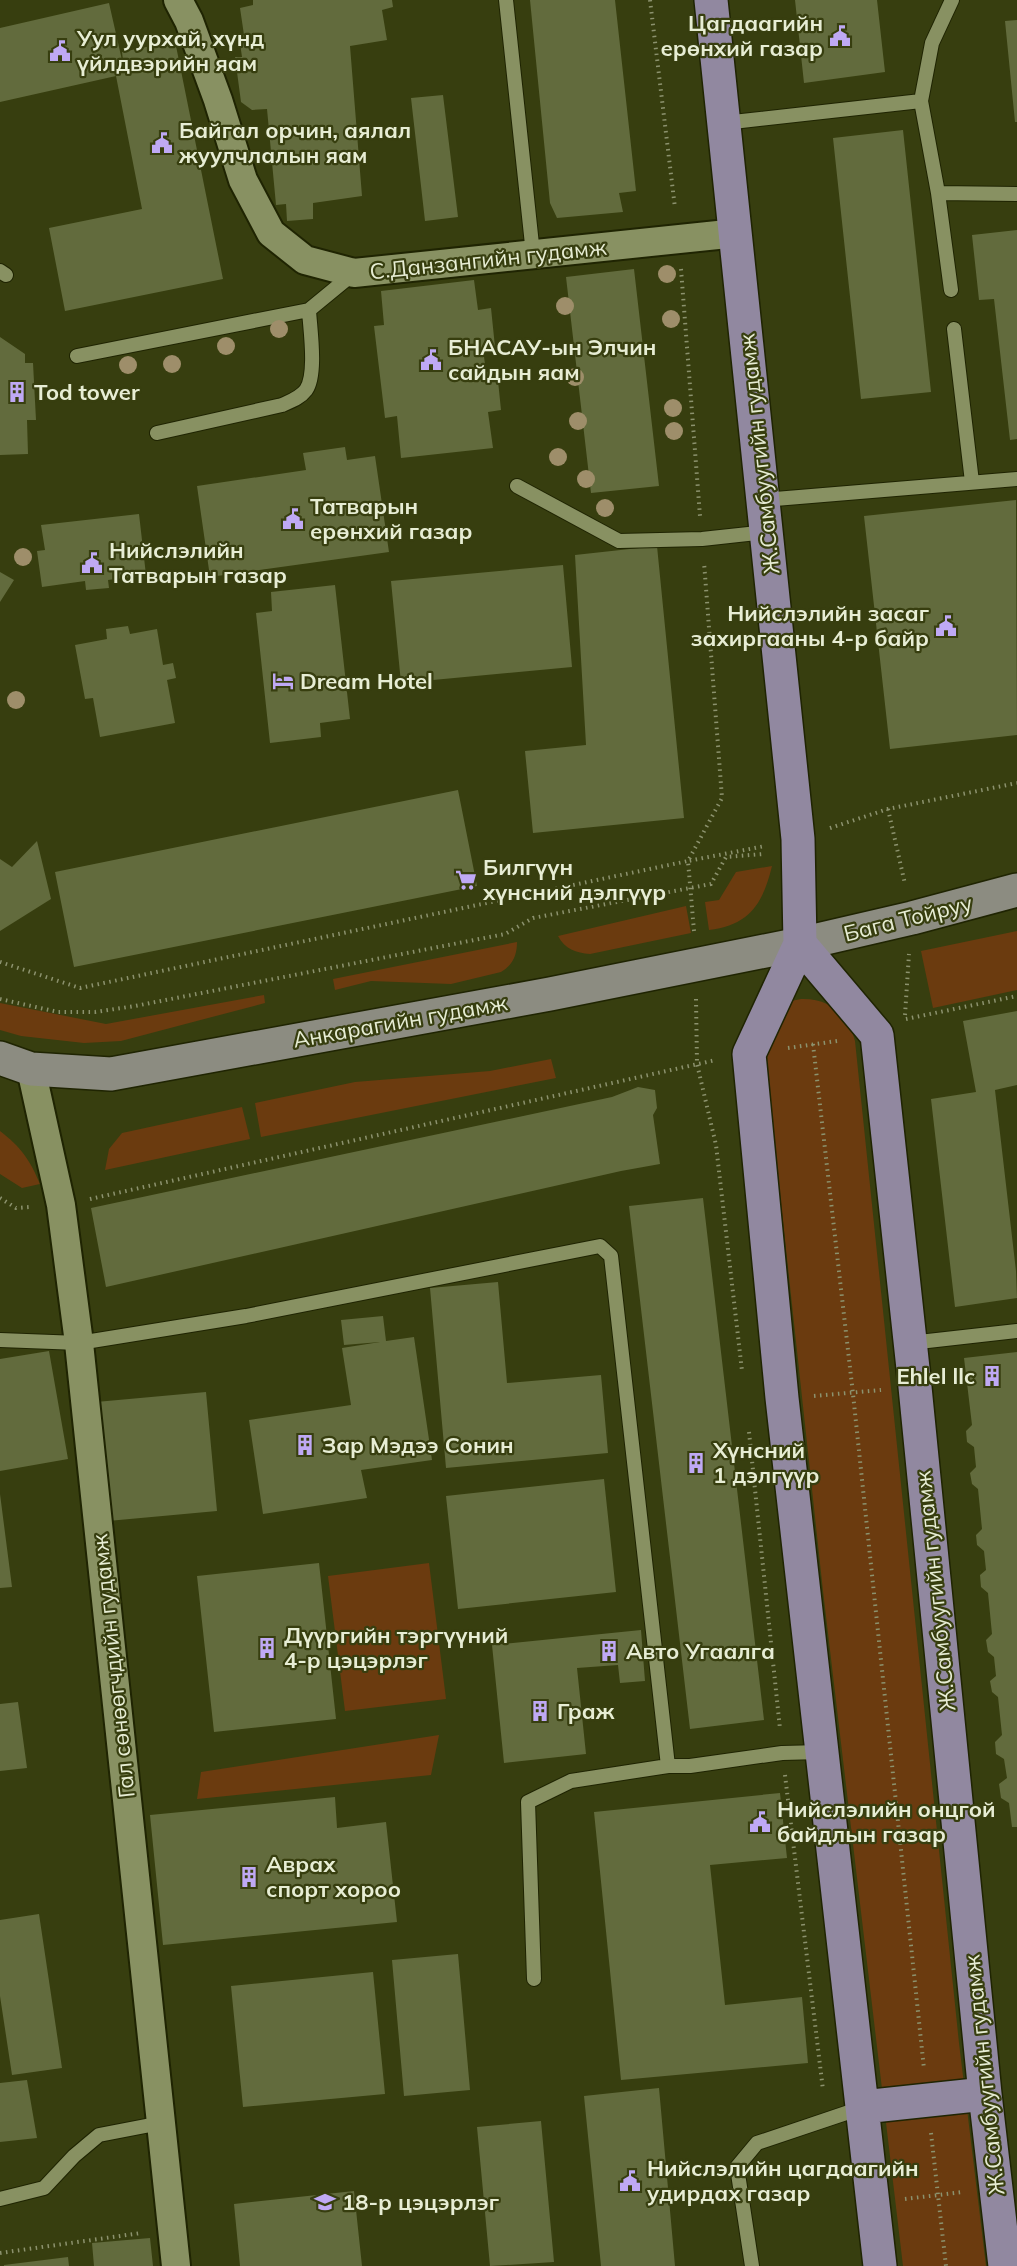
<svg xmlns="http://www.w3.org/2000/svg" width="1017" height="2266" font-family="Mulish,sans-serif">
	<rect width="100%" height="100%" fill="#373e0f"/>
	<!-- green -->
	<path fill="#6b3b0f" d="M772,866C763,903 750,925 709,930L705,902L719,900L736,872Z
		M686,906L691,933L590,954C576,953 565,949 558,936Z
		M1017,931V990L933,1008L921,951Z
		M517,942C517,955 513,965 501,972L451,984L371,981L335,990L333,979Z
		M264,995L265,1003L121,1041L84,1043L21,1036L0,1030V1003L106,1024Z
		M801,999C829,998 848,1014 855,1041L959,2043L986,2266H903L823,1591L765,1055L791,1001Z
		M551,1059L556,1078L261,1137L255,1103L355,1082L490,1071Z
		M242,1107L250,1139L105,1170L109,1149L122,1133Z
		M0,1131C21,1147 30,1160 40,1184L22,1188L0,1174Z
		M429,1563L446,1699L345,1711L328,1576Z
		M439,1735L431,1775L197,1799L201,1772Z"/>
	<!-- building -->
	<path fill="#626b3d" d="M253,0H392L393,7L382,10L387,40L350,46L362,196L313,203V219L287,221L286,204L276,205L267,109L252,110L241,102L235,57H242L239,36L244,35L240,8L253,5Z
		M530,0H615L636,191L619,193L623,212L557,218L550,203Z
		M795,0H877L885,72L804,83Z
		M109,3L124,69L122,52L175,41L223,279L65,311L49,228L142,209L116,76L0,102V28Z
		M1017,20V122H1015L1005,21Z
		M443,95L458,217L425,221L411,98Z
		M903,130L931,392L861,399L833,138Z
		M1017,230V439L1010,440L994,299L979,300L972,235Z
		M634,269L659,486L591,493L566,277Z
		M474,280L478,310L491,308L495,347L483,349L486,372L497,371L501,410L488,412L493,448L401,458L397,416L385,418L374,326L384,325L381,291Z
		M0,337L25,354V363H33L36,420H27L28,454L0,455Z
		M345,447L347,460L375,456L389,552L210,577L197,486L306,470L303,453Z
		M1016,500L1017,735L890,749L864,516Z
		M139,514L146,575L108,580L109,588L86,590L85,581L42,587L37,551L45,550L41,525Z
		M657,546L684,818L533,833L525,751L586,745L575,555Z
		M563,565L572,667L401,683L391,581Z
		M0,572L14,580L0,602Z
		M335,585L350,719L320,723L321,737L270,743L256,613L272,611L271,592Z
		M128,626L130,634L157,629L163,665L173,663L176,678L167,680L175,723L100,737L93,698L85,699L75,645L107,639L106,629Z
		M458,790L477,886L74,967L55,872Z
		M37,841L51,899L0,931V859L12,867Z
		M1017,1011V1085L995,1090L1016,1271L1017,1298L955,1307L931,1099L976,1092L963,1021Z
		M638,1087L655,1090L657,1108L653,1115L660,1164L621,1171L106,1287L91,1208L612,1097Z
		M703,1198L764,1720L690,1729L629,1206Z
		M498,1282L507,1383L601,1375L608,1453L446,1468L430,1288Z
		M383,1316L386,1341L414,1337L432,1460L361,1470L367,1498L263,1514L249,1420L351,1405L342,1348L380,1342L344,1345L341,1320Z
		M49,1351L68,1459L0,1471V1359Z
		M1017,1352V1827H1012L1009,1803L1001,1798L999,1784L1007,1778L1004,1759L996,1754L995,1742L1002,1735L998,1697L992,1692L990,1681L996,1676L994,1657L988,1652L986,1640L992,1634L988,1593L981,1587L980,1575L986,1570L984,1551L977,1545L976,1535L982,1529L978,1489L972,1484L970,1473L976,1467L974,1447L967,1442L966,1431L972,1425L964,1358Z
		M206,1392L217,1511L108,1521L96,1402Z
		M604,1479L616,1592L458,1609L446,1496Z
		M0,1494L12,1587L0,1588Z
		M319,1563L336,1719L214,1732L197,1576Z
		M641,1630L645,1681L620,1683L618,1665L577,1668L586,1754L504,1763L492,1645Z
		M18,1702L27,1768L0,1771V1704Z
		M780,1793L787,1858L710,1865L725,2005L802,1997L808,2063L621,2080L594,1812Z
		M335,1797L337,1828L386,1822L397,1922L163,1945L150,1815Z
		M39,1914L62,2068L12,2075L0,1996V1920Z
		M458,1954L470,2090L404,2096L392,1960Z
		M373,1972L385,2094L243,2107L231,1986Z
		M27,2080L37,2138L0,2142V2083Z
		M659,2088L675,2266H601L584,2096Z
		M541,2121L554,2262L490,2266L477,2127Z
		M354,2191L362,2266H240L234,2204Z
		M150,2238L153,2266H94L92,2243Z
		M68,2257L69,2266H4V2265Z"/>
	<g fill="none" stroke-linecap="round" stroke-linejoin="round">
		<defs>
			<path id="service" d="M506,0L533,254
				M921,101L938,193L951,290
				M724,123L921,101L932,43L952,0
				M938,193L1017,194
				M0,271L6,275
				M954,329L972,482
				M77,356L309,310L354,273
				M157,433L282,405C291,401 300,398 306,390C317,374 310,329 309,310
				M517,486L619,541L702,539L766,532
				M763,500L1017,479
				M0,1340L79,1343L246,1316L600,1246L611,1256L668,1766H690L782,1753L821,1752
				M910,1343L1017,1331
				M534,1979L528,1802L571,1781L668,1766
				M0,2199L44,2188L74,2156L99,2135L161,2123
				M752,2266L737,2167L757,2143L861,2108"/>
			<path id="minor" d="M178,0L189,21L218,100L243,180L271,233L305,260L354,273L737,233
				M31,1069L61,1205L79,1343L176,2266"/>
			<path id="secondary" d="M0,1058L31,1069L111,1074L550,994L800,944L912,918L1017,890"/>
			<path id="primary" d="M711,0L798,839L800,944L749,1054L782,1398L880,2266
				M800,944L877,1035L915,1387L985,2094L1005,2266
				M863,2107L985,2094"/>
		</defs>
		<!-- service casing -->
		<use href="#service" stroke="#1f2402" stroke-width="16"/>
		<!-- minor casing -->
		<use href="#minor" stroke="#1f2402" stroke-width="32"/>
		<!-- secondary casing -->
		<use href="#secondary" stroke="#1f2402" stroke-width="36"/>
		<!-- primary casing -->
		<use href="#primary" stroke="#1f2402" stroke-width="36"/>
		<!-- path -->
		<path stroke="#8c926e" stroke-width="4" stroke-dasharray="1.5 4.5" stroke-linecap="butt" d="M650,0L675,208
			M681,269L700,516
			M888,809L905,884
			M830,828L888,809L1017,783
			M694,931L688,861L765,846
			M0,962L80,988L688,861L722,798L704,562
			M0,999L58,1012H95L135,1006L505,934L533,918L711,884L726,857L763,854
			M696,999L697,1064L716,1145L742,1371
			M905,1015L909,954
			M906,1019L1017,996
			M813,1044L853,1394L924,2069
			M788,1048L837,1041
			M0,1198L16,1208L30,1207
			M90,1199L716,1060
			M814,1396L881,1390
			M749,1432L780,1729
			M785,1775L823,2090
			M931,2133L946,2266
			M905,2199L963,2192
			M0,2253L141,2233"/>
		<!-- service -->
		<use href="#service" stroke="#889162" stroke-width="14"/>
		<!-- minor -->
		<use href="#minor" stroke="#889162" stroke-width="28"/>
		<!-- secondary -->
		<use href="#secondary" stroke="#8c8c81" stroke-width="33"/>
		<!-- primary -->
		<use href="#primary" stroke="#9188a0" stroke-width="33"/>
	</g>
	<!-- trees -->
	<g fill="#9e8e6a">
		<circle cx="667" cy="274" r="9"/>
		<circle cx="565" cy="306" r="9"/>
		<circle cx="671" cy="319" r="9"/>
		<circle cx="279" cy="329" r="9"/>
		<circle cx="226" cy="346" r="9"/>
		<circle cx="172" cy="364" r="9"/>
		<circle cx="128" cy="365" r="9"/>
		<circle cx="575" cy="377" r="9"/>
		<circle cx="673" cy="408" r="9"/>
		<circle cx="578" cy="421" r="9"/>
		<circle cx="674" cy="431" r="9"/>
		<circle cx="558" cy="457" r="9"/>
		<circle cx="586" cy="479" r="9"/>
		<circle cx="605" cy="508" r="9"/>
		<circle cx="23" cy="557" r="9"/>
		<circle cx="16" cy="700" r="9"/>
	</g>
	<!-- icons -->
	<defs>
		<symbol id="civic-bare" viewBox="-9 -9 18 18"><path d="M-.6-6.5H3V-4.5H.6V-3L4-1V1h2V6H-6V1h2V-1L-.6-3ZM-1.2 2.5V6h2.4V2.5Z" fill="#bfa9f4" stroke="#373e0f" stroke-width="2.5" paint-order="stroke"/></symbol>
		<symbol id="building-bare" viewBox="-9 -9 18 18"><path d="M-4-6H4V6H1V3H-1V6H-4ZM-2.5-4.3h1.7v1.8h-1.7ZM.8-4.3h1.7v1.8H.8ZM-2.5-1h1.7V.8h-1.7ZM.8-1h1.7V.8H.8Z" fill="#bfa9f4" stroke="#373e0f" stroke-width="2.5" paint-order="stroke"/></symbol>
		<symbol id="hotel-bare" viewBox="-9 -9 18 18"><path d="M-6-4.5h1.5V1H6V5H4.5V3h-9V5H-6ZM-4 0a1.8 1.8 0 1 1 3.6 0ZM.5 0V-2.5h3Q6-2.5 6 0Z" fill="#bfa9f4" stroke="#373e0f" stroke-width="2.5" paint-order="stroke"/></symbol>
		<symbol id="supermarket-bare" viewBox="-9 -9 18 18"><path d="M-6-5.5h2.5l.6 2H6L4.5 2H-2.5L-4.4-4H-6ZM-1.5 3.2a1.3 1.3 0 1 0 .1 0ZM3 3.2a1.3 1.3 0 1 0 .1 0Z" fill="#bfa9f4" stroke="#373e0f" stroke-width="2.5" paint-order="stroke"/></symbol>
		<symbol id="school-bare" viewBox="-9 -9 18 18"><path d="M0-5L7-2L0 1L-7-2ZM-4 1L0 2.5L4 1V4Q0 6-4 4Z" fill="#bfa9f4" stroke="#373e0f" stroke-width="2.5" paint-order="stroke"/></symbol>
	</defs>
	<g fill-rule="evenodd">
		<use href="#civic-bare" x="825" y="21" width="30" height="30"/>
		<use href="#civic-bare" x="45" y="36" width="30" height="30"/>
		<use href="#civic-bare" x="147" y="128" width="30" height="30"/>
		<use href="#civic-bare" x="416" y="345" width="30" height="30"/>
		<use href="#building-bare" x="2" y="377" width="30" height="30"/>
		<use href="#civic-bare" x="278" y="504" width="30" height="30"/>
		<use href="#civic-bare" x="77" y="548" width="30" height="30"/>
		<use href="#civic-bare" x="931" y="611" width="30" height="30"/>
		<use href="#hotel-bare" x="268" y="666" width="30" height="30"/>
		<use href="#supermarket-bare" x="451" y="865" width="30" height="30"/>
		<use href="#building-bare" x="977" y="1361" width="30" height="30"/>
		<use href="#building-bare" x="290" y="1430" width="30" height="30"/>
		<use href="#building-bare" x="681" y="1448" width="30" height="30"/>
		<use href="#building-bare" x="252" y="1633" width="30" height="30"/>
		<use href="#building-bare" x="594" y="1636" width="30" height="30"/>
		<use href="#building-bare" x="525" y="1696" width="30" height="30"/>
		<use href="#civic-bare" x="745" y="1807" width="30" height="30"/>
		<use href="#building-bare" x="234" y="1862" width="30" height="30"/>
		<use href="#civic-bare" x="615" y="2166" width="30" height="30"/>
		<use href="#school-bare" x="310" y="2187" width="30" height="30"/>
	</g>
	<g text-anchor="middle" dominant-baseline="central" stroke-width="4.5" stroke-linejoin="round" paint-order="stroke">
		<!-- poi labels -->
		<g font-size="22" font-weight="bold" fill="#e7edd4" stroke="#373e0f" text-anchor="start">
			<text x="823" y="23" text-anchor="end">Цагдаагийн<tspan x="823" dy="25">ерөнхий газар</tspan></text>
			<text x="77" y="38">Уул уурхай, хүнд<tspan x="77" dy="25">үйлдвэрийн яам</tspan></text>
			<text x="179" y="130">Байгал орчин, аялал<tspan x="179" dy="25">жуулчлалын яам</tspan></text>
			<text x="448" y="347">БНАСАУ-ын Элчин<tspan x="448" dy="25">сайдын яам</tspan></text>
			<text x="34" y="392">Tod tower</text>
			<text x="310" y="506">Татварын<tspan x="310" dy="25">ерөнхий газар</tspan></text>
			<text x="109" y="550">Нийслэлийн<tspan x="109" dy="25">Татварын газар</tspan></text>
			<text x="929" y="613" text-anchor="end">Нийслэлийн засаг<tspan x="929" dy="25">захиргааны 4-р байр</tspan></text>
			<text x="300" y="681">Dream Hotel</text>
			<text x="483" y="867">Билгүүн<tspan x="483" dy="25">хүнсний дэлгүүр</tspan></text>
			<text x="975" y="1376" text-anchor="end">Ehlel llc</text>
			<text x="322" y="1445">Зар Мэдээ Сонин</text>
			<text x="713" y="1450">Хүнсний<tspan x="713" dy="25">1 дэлгүүр</tspan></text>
			<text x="284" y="1635">Дүүргийн тэргүүний<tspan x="284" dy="25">4-р цэцэрлэг</tspan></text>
			<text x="626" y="1651">Авто Угаалга</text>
			<text x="557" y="1711">Граж</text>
			<text x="777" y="1809">Нийслэлийн онцгой<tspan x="777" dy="25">байдлын газар</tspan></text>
			<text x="266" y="1864">Аврах<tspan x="266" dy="25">спорт хороо</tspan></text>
			<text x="647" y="2168">Нийслэлийн цагдаагийн<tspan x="647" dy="25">удирдах газар</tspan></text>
			<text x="342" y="2202">18-р цэцэрлэг</text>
		</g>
		<!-- street labels -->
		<g font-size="22" fill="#e7edd4" stroke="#373e0f">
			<text transform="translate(488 259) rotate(-6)">С.Данзангийн гудамж</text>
			<text transform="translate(759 454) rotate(-96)">Ж.Самбуугийн гудамж</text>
			<text transform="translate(908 918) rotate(-14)">Бага Тойруу</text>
			<text transform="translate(400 1021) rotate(-10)">Анкарагийн гудамж</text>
			<text transform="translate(935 1591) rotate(-96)">Ж.Самбуугийн гудамж</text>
			<text transform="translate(113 1666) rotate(-96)">Гал сөнөөгчдийн гудамж</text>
			<text transform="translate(984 2075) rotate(-96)">Ж.Самбуугийн гудамж</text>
		</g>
	</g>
</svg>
